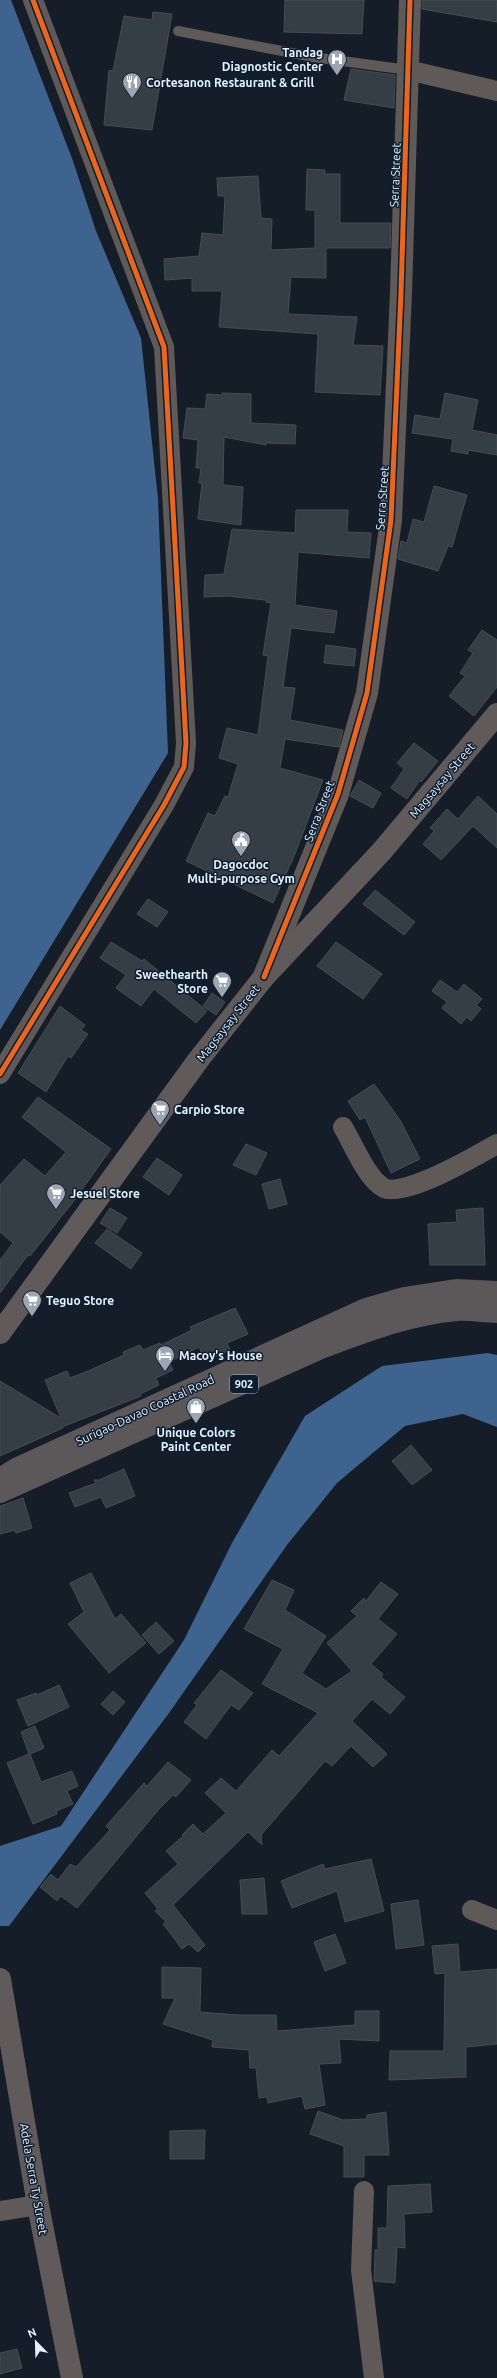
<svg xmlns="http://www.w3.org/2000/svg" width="497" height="2378" font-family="Ubuntu,sans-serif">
	<rect width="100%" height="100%" fill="#151e28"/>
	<!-- water -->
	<path fill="#3f638f" d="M0,0H11L73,161L96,231L141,338L158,499L168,753L0,1030Z
		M488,1353L497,1355V1427L463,1414L405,1426L337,1483L287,1545L169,1713L9,1926H0V1846L61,1826L184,1640L232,1543L305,1416L382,1366Z"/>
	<!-- building -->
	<path fill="#363e45" stroke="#454c55" d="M285,0H364L362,34L284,32Z
		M422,0H497V22L422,9Z
		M153,12L172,14L152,130L104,125L109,70L113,71L124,16L152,20Z
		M351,69L395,75L394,108L344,100Z
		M307,169L325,170V174H340V223H391L390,248H326V278L291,277L288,314L357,317L353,345L383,346L380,395L315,392L318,334L219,327L222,291H192V278L165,280L164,259L199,256L202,233L223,235L225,196H218L217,178L258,176L261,218L272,219L271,250L315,248V210H306Z
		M222,393L251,394V423L296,425L295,444L266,443V445L224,437L223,485L243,487L241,525L198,519L202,483H199L201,468H196L198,440L183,438L187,408L205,409L207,394L222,395Z
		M445,393L478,400L472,430L497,435V455L468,450V454L451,451L453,439L412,433L415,415L440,419Z
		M434,486L467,495L452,547L448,546L438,571L398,559L401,541L407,543L413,519L424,522Z
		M296,510H348L347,532L371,533L369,558L298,552L295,605L337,611L334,633L291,628L283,687L295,688L290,720L343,730L339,747L285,739L280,768L323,780L295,854L273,903L186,861L208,813L215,816L225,796L228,797L238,764L219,758L227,728L258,735L268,656L263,655L271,603L266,602V600L226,596L204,597L205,575L224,574L232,529L295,533Z
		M482,630L497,640V687L474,716L449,696L465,676L460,673L473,653L468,650Z
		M326,645L356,649L354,666L324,663Z
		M414,743L438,761L421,782L420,780L407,799L391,788L404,769L397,763Z
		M359,780L381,793L373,808L350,796Z
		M478,796L497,814V848L473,826L441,860L423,844L434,831L430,828L447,809L458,819Z
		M375,890L415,922L404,935L363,904Z
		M148,899L168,912L157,927L137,914Z
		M111,942L142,961L144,959L207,1011L196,1023L154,989L141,1006L116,988L126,975L100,958Z
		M336,942L382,974L363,999L317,966Z
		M440,980L457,992L464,984L482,999L476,1005L481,1009L471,1021L467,1017L461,1024L442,1008L447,1002L432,991Z
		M212,993L225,1002L216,1015L203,1006Z
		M60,1006L85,1025L81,1030L88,1034L71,1058L68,1056L46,1092L18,1073Z
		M374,1084L400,1120L420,1159L391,1173L365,1117L360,1120L348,1101Z
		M38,1097L111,1149L73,1202L30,1256L28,1255L0,1293V1260L13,1243L0,1232V1185L24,1159L45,1176L66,1152L22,1117Z
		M246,1144L267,1153L256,1175L233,1165Z
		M157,1158L182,1175L169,1195L143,1177Z
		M280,1179L287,1204L269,1209L262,1184Z
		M110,1208L127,1218L117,1233L100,1223Z
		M483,1208L485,1265H430L428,1224L457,1222L456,1210Z
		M107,1229L142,1253L131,1269L95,1243Z
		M235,1308L248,1334L227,1343L230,1350L205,1361L199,1347L169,1362L173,1370L156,1378L159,1385L140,1394L141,1396L62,1427L63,1428L0,1456V1381L61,1418L45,1380L67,1371L70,1378L88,1371L124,1355L123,1352L140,1345L143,1350L160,1343L161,1345L192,1330L190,1327Z
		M411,1445L432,1470L412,1485L392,1461Z
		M124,1469L135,1496L106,1508L101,1497L75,1507L69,1493L96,1483L94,1480H99Z
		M23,1498L32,1528L16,1533L15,1530L0,1534V1506Z
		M91,1573L115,1619L121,1614L146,1643L109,1673L68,1624L84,1612L70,1583Z
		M272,1580L294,1590L285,1610L326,1636L302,1673L326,1689L352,1671L327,1643L357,1616L351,1611L364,1598L366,1601L381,1582L398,1594L378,1619L397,1634L371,1664L383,1674L381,1677L405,1697L390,1714L372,1699L352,1721L387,1754L373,1767L351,1746L332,1766L325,1761L261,1835L262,1845L248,1832L173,1905L205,1945L198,1952L189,1944L182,1949L163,1924L166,1922L155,1911L158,1909L145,1893L178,1864L166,1851L183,1836L182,1835L193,1824L203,1834L226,1813L205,1793L221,1778L236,1791L272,1750L279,1756L318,1713L262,1684L283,1649L244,1629Z
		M156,1622L174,1641L159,1654L142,1635Z
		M221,1670L253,1693L239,1710L231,1705L206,1739L184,1722L197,1705L194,1703Z
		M59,1685L69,1707L28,1726L17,1700L36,1693L37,1695Z
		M113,1691L125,1702L113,1715L101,1704Z
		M35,1726L44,1748L30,1754L41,1782L72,1771L78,1786L67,1791L73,1804L56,1811L57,1814L33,1824L7,1763L29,1754L21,1732Z
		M168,1762L191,1780L176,1797L173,1795L159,1809L77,1908L61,1896L57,1901L40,1887L51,1874L58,1880L70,1864L76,1867L110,1830L106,1826L144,1783L147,1786Z
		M371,1859L384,1911L345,1922L337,1891L292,1908L281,1881L323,1864L325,1869Z
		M264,1878L267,1914H242L240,1880Z
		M418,1900L424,1945L396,1949L391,1904Z
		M335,1934L346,1963L325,1971L314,1942Z
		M458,1944L460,1972L497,1969V2044L466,2047V2077L389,2080L390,2051H444L445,1973L435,1974L432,1946Z
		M162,1967L201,1968L200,2012L238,2015H276L277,2031L355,2025V2011H379V2041L339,2039L341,2063L319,2064L325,2105L305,2109L302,2096L268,2103L267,2097L259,2098L256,2068H250L249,2050L212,2047L213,2040L163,2024L175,1998H162Z
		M318,2111L343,2120L367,2119V2115L386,2112L389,2155H364V2177H344V2146L310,2134Z
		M205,2130L204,2159H170V2131Z
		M430,2184L432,2212L404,2214L405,2248L397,2247L395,2283L374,2281L375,2250H378V2228H387L388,2186Z
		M17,2349L22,2368L0,2374V2353Z"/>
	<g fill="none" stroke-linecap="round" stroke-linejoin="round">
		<!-- service -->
		<path stroke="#5f5957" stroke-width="10" d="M178,31L313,57L408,70"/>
		<!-- minor -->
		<path stroke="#5f5957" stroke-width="20" d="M408,70L497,91
			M0,1074L164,805L184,767L186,743L164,347L33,0
			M343,1127C353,1144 367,1179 384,1188C404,1198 478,1155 497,1144
			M472,1910L497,1920
			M364,2191L361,2270L374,2378
			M0,2211L38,2205"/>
		<!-- tertiary -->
		<path stroke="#5f5957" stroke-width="22" d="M264,976L338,794L367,693L391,520L401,293L410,0"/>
		<!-- secondary -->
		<path stroke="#615a5b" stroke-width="22" d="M0,1333L199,1059L264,977L382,851L497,714
			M0,1979L38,2205L72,2378"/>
		<!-- trunk -->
		<path stroke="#5c585a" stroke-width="22" d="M0,1479L18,1468L366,1309L404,1298L456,1290L497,1292
			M0,1492L323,1347C367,1331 410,1314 457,1310C470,1309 484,1312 497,1312"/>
		<defs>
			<path id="cycleway" d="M264,977L338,794L367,693L391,520L401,293L410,0
				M0,1074L164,805L184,767L186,743L164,347L33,0"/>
		</defs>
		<!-- cycleway casing -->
		<use href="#cycleway" stroke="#0d1e30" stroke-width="8"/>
		<!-- cycleway -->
		<use href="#cycleway" stroke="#eb651d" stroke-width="5"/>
	</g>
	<!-- icons -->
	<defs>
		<symbol id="hospital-pin" viewBox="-11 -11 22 30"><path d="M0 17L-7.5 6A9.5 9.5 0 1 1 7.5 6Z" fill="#9ca6b2" stroke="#0d1e30"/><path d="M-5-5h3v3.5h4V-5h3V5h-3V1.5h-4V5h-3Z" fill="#fff"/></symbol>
		<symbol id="restaurant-pin" viewBox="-11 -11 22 30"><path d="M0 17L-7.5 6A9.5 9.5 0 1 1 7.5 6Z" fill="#9ca6b2" stroke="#0d1e30"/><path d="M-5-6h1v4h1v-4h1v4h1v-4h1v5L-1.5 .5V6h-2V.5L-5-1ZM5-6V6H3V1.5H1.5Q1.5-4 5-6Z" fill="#fff"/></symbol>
		<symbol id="civic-pin" viewBox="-11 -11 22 30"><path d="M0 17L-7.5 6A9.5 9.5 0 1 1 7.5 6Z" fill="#9ca6b2" stroke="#0d1e30"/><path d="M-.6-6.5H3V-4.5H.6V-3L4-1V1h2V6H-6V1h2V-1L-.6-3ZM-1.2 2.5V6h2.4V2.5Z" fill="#fff"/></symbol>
		<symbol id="supermarket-pin" viewBox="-11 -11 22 30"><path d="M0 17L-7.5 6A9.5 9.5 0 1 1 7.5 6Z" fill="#9ca6b2" stroke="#0d1e30"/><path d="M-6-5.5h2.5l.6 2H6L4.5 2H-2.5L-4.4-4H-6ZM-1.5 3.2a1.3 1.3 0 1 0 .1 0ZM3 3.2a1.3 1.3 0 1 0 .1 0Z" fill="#fff"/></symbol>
		<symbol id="hotel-pin" viewBox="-11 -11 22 30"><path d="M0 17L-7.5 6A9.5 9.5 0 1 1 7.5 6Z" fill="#9ca6b2" stroke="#0d1e30"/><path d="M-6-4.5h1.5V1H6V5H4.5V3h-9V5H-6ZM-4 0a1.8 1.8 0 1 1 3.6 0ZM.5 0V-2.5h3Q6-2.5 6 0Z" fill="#fff"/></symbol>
		<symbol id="shop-pin" viewBox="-11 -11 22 30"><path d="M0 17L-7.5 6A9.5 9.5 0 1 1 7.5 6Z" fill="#9ca6b2" stroke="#0d1e30"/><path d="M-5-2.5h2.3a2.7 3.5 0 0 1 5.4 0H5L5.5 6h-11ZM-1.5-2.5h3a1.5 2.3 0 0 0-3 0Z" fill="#fff"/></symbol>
	</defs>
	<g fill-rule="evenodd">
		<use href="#hospital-pin" x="326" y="48" width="22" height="30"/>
		<use href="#restaurant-pin" x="121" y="71" width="22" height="30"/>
		<use href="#civic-pin" x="230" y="829" width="22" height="30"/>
		<use href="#supermarket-pin" x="211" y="970" width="22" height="30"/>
		<use href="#supermarket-pin" x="149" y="1098" width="22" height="30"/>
		<use href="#supermarket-pin" x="45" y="1182" width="22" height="30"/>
		<use href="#supermarket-pin" x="21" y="1289" width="22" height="30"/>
		<use href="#hotel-pin" x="154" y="1344" width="22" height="30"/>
		<use href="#shop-pin" x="185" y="1396" width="22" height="30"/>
	</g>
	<g text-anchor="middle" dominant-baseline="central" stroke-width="3" stroke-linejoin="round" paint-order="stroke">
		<!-- shield labels -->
		<rect fill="#0d1e30" stroke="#a4b1bf" stroke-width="1" x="230" y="1375" width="28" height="18" rx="3"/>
		<g font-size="11" font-weight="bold" fill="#e5f0fc">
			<text x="244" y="1384">902</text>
		</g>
		<!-- poi labels -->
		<g font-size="12" font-weight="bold" fill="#e5f0fc" stroke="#0d1e30" text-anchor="start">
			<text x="323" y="52" text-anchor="end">Tandag<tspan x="323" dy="14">Diagnostic Center</tspan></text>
			<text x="146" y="82">Cortesanon Restaurant &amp; Grill</text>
			<text x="241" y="864" text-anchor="middle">Dagocdoc<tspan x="241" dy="14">Multi-purpose Gym</tspan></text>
			<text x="208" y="974" text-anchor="end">Sweethearth<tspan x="208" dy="14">Store</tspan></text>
			<text x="174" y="1109">Carpio Store</text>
			<text x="70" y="1193">Jesuel Store</text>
			<text x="46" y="1300">Teguo Store</text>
			<text x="179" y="1355">Macoy's House</text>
			<text x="196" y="1432" text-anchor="middle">Unique Colors<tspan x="196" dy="14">Paint Center</tspan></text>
		</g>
		<!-- street labels -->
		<g font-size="12" fill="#e5f0fc" stroke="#0d1e30">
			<text transform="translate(395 175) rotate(-88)">Serra Street</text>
			<text transform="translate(382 498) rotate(-86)">Serra Street</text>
			<text transform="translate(442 780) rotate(-50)">Magsaysay Street</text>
			<text transform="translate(319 811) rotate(-69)">Serra Street</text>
			<text transform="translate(228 1023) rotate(-52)">Magsaysay Street</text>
			<text transform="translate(145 1410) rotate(-25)">Surigao-Davao Coastal Road</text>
			<text transform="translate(34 2179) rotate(80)">Adela Serra Ty Street</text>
		</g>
	</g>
	<!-- north arrow -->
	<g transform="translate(36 2342) rotate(337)" stroke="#0d1e30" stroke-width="3" paint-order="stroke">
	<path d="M0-3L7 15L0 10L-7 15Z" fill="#e5f0fc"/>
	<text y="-6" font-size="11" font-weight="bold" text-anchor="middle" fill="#e5f0fc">N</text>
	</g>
</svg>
